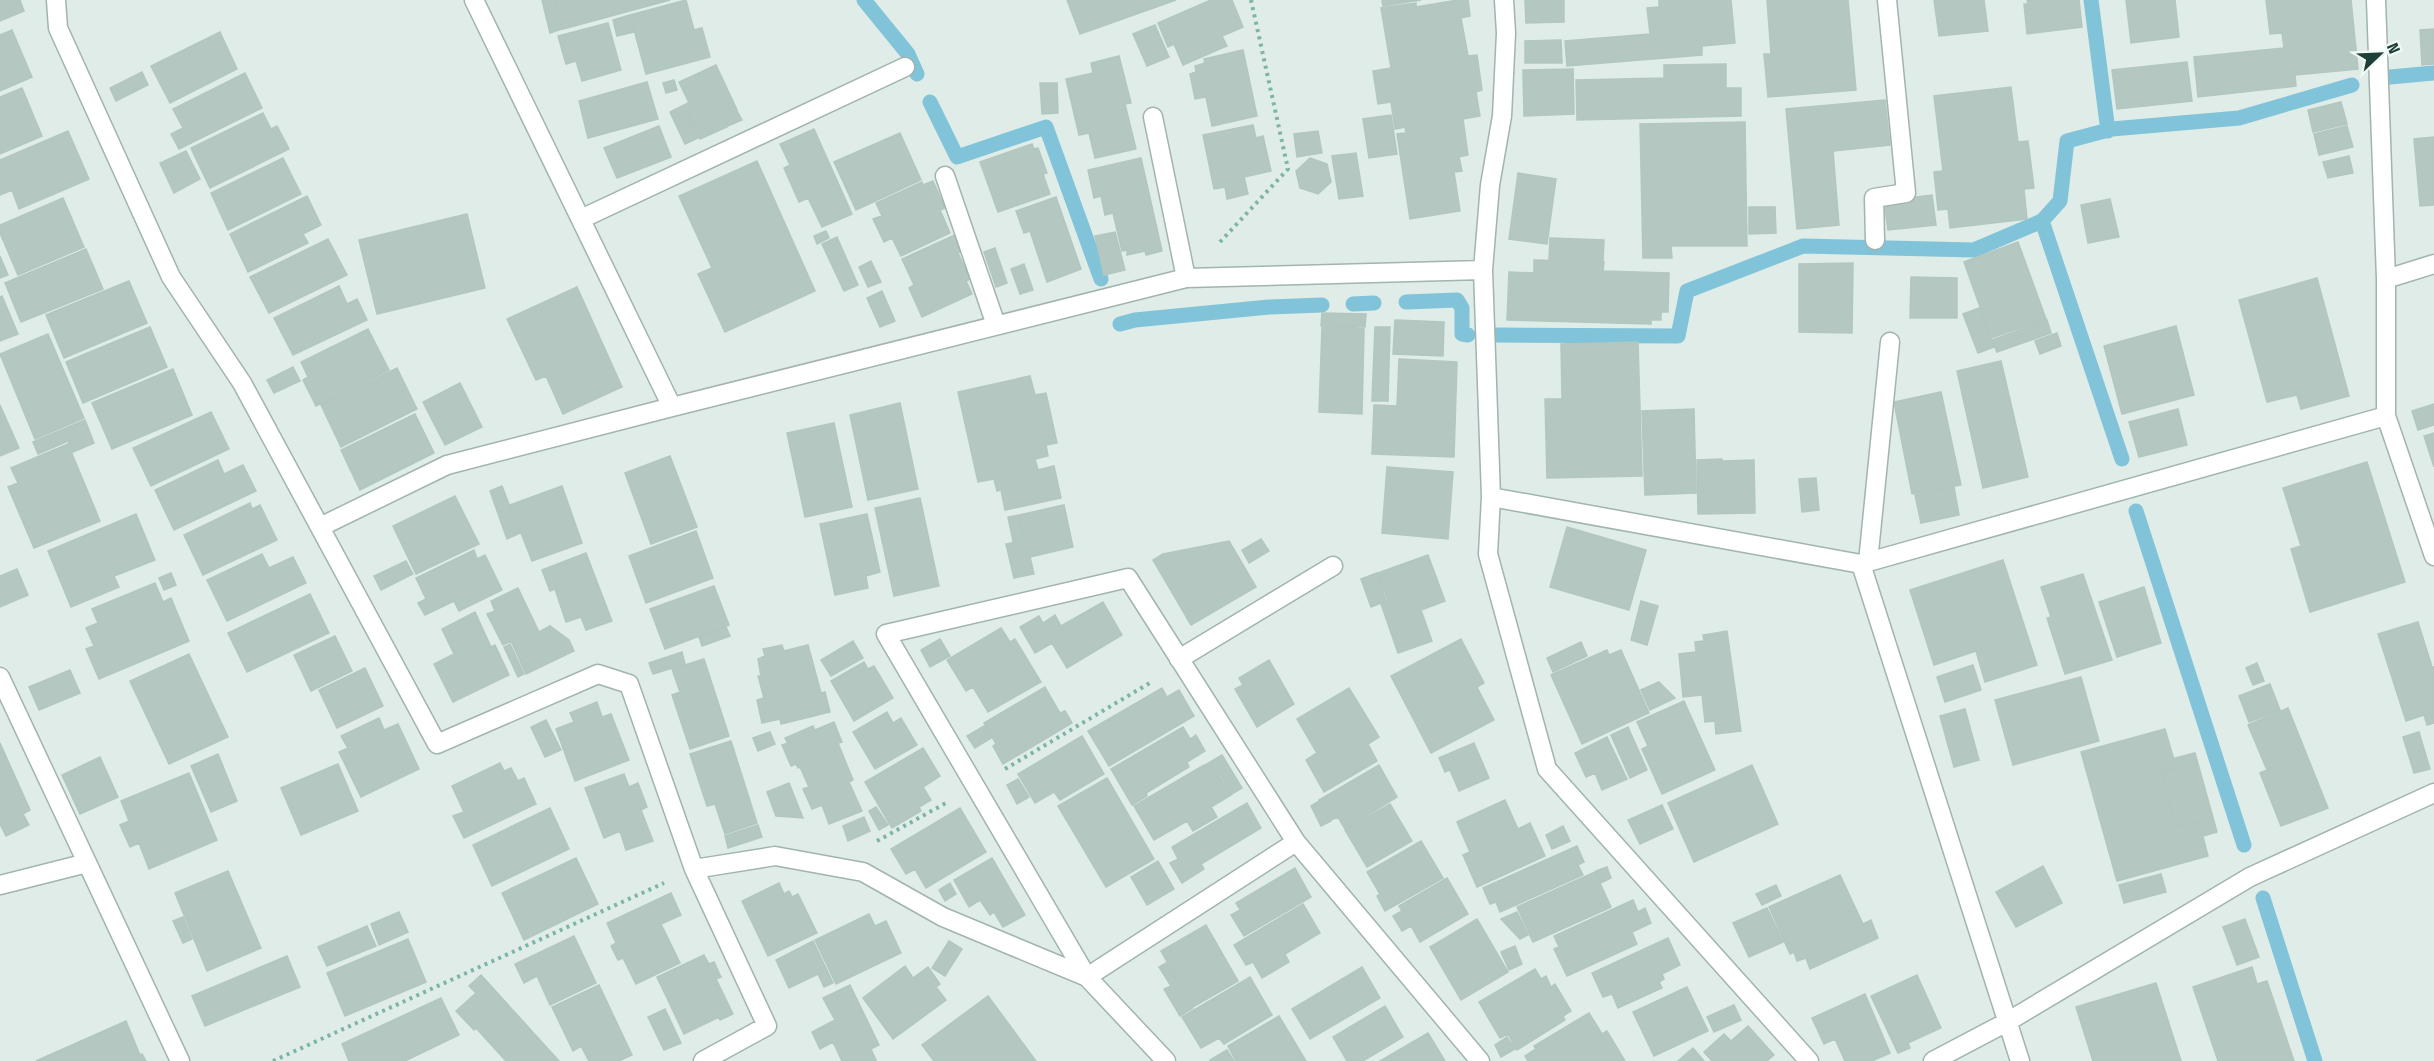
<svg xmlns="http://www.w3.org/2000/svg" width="2434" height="1061" font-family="'Fira Sans Condensed',sans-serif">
	<rect width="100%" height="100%" fill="#dfece8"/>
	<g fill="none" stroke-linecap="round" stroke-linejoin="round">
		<!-- stream -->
		<path stroke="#81c3d8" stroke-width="15" d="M864,0L908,54L917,74
			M2091,0L2108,131
			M2390,77L2434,73
			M930,102L957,157L1046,127L1101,279
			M2042,221L2122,459
			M1406,302L1457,300L1462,308V334L1468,335
			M1353,304L1374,303
			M1120,324L1135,320L1269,307L1322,305
			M1496,335L1678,336L1687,291L1803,246L1974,250L2042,221L2060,201L2067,141L2112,129L2239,118L2352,85
			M2136,511L2244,845
			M2263,898L2315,1061"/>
	</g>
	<!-- building -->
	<path fill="#b4c7c1" stroke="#b1c7bf" stroke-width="1.5" d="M0,0H20L24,11L0,21Z
		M542,0H554L562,29L550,33Z
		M555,0H670L563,29Z
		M686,0L694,30L702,28L710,57L646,74L630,15Z
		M1067,0H1176L1080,34Z
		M1211,0H1232L1243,27L1222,36L1227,46L1183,65L1174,44L1168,47L1158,23Z
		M1382,0H1421L1383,6Z
		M1458,0H1468L1470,16L1461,18L1468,56L1477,55L1482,90L1476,92L1480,116L1463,119L1468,155L1459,157L1462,171L1454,172L1460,211L1410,219L1397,134L1406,133L1405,127L1395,129L1391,102L1378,104L1373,71L1391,68L1381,8L1416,3V7Z
		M1525,0H1564V22L1526,23Z
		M1659,0H1731L1735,43L1702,46V55L1567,66L1565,41L1650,34L1647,8L1659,7Z
		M1767,0H1848L1856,90L1768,97L1764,54H1771Z
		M1934,0H1984L1988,31L1939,36Z
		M2027,0H2079L2082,27L2027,34L2024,4H2028Z
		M2126,0H2175L2179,37L2131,43Z
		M2266,0H2351L2358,69L2295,75L2296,86L2198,97L2194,57L2284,48L2282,33L2270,34Z
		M630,15L634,32L617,36L613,20Z
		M608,23L621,70L582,81L576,61L566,64L558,36Z
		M1155,25L1169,57L1147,66L1133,34Z
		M2434,29V64L2422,65L2420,30Z
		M12,30L32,77L0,91V35Z
		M220,32L237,69L170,103L151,66Z
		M1561,40L1562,63H1525V41Z
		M1243,50L1257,116L1212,126L1206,97L1195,99L1190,74L1196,72L1195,66L1205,63L1204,59Z
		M1119,56L1131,103L1125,104L1136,149L1095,158L1089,133L1079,135L1066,79L1093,73L1091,63Z
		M2187,62L2192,101L2117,109L2112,70Z
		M1726,64V88H1741V116L1577,120L1576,80L1664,78V65Z
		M716,65L737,110L722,117L727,127L700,139L688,113L693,111L679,82Z
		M1573,69L1574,114L1524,116L1523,70Z
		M142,72L148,85L116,101L110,88Z
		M245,73L262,108L179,149L171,134L183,128L173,109Z
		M674,80L677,90L666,93L663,83Z
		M647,82L658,119L588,138L579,101Z
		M1040,83H1057L1058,113L1042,114Z
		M2011,87L2018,142L2028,141L2034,188L2024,189L2027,219L1950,228L1948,209L1938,210L1934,172L1943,171L1934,96Z
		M22,88L42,136L0,154V97Z
		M1885,100L1890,145L1833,151L1839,225L1797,229L1786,109Z
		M2341,102L2347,124L2313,132L2308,110Z
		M688,103L692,110L687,113L698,138L685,144L670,112Z
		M737,111L742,120L728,126L724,117Z
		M263,113L271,129L277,126L289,149L210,188L191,148Z
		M1391,115L1397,154L1369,158L1363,119Z
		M1745,122L1747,246H1671L1672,258H1643L1640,124Z
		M1253,125L1256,138L1263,136L1271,171L1244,177L1248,194L1227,199L1225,187L1214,189L1203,135Z
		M659,126L671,157L617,178L604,148Z
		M2347,126L2353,147L2319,155L2314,134Z
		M814,129L852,214L822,227L808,198L799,202L784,168L790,165L780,144Z
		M68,131L89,179L19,209L12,190L0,195V160Z
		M1318,131L1322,153L1297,157L1294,134Z
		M900,133L921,180L856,210L834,162Z
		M2434,137V205L2420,206L2414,139Z
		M1032,144L1034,149L1038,148L1047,173L1043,174L1050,194L998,212L980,162Z
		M186,151L200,179L174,193L160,163Z
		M1356,153L1363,196L1339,199L1332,156Z
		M2349,156L2353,173L2328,178L2323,162Z
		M283,158L301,194L228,230L211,193Z
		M1141,158L1162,251L1146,255L1145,251L1127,255V250L1122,251L1113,213L1105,215L1101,196L1094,198L1088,170Z
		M1310,158L1327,164L1331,182L1318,194L1300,188L1296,171Z
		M757,161L815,291L725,332L698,274L712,268L679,196Z
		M1518,173L1556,179L1547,244L1509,239Z
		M933,181L945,208L940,210L950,233L901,256L892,238L884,242L873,219L882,216L876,203L922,182L923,185Z
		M1932,195L1936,225L1888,230L1884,201Z
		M307,196L321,225L303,234L308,243L248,272L230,234Z
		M1056,197L1081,269L1047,282L1030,231L1024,233L1016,211Z
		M63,198L84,247L18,275L0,233V225Z
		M2110,199L2119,237L2088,243L2081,205Z
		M1749,207H1775L1776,233L1749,234Z
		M467,214L485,288L377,314L359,240Z
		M826,231L829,238L817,244L814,236Z
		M1115,232L1125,270L1104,275L1095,236Z
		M955,235L962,251L958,253L970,279L966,281L972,294L922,317L909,288L914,285L902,259Z
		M837,237L858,285L844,291L822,244Z
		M1550,238L1604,240L1603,261L1549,260Z
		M328,239L347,275L269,313L250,277Z
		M2018,242L2046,319L1991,338L1964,262Z
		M995,248L1007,283L996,287L984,252Z
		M86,249L103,289L21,322L5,283Z
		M0,256L8,275L0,278Z
		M1534,260L1604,262L1603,271L1669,273L1668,312H1661V320H1651V324L1507,320L1509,272L1534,273Z
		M871,261L881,282L868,287L859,267Z
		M1853,263L1852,333L1799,332V264Z
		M1024,264L1033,290L1020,294L1011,269Z
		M1911,277L1957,278V318H1910Z
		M2317,278L2349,396L2301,409L2297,395L2267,402L2239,300Z
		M129,281L147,323L64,358L46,315Z
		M339,286L347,304L357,299L367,320L293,355L274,318Z
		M577,287L622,387L563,414L546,376L536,380L507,319Z
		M882,291L895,321L880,327L867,298Z
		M2,296L18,334L0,341V297Z
		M1979,308L1994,347L1978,353L1963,314Z
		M1322,313L1366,314L1365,327L1321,326Z
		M1395,320L1444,322L1443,356L1393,354Z
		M2047,320L2051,333L1997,352L1992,340Z
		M2176,326L2194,395L2122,414L2104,346Z
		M150,327L167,367L83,403L66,362Z
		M1322,327L1364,329L1362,414L1319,412Z
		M1375,327H1390L1388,401H1372Z
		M368,329L389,370L316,406L303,380L308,377L301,362Z
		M2057,333L2061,346L2040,354L2035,341Z
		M48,334L84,418L35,439L0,354Z
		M1638,342L1642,476L1547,478L1545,399H1562L1561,344Z
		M1399,359L1457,362L1454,457L1372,454L1374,405L1397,406Z
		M2001,361L2028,477L1983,488L1957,371Z
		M293,367L300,381L274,393L267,380Z
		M397,368L417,409L341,447L321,405Z
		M173,369L192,415L112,449L92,403Z
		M1030,376L1035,395L1046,393L1057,443L1046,445L1048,456L1035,459L1038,470L1054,466L1061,498L1005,510L1001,490L997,491L994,479L978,482L958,392Z
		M460,383L482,427L445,445L423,402Z
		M1941,392L1961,485L1912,494L1894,402Z
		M900,403L918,489L868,500L850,415Z
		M2434,404V425L2418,430L2412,411Z
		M0,405L19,448L0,456Z
		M1694,409L1696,493L1645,495L1642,411Z
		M2178,409L2187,445L2139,457L2129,422Z
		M211,412L229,449L151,486L133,448Z
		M415,414L434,453L360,490L341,450Z
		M85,420L94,443L73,452L68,441L38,454L33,442Z
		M834,423L852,507L805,517L787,433Z
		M2434,433V467L2424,436Z
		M68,444L100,521L34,548L8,487L18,483L11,468Z
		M670,456L697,527L651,544L625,473Z
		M1722,459V461L1754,460L1755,513L1698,514L1697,460Z
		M218,460L224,474L243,465L256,491L174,530L155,490Z
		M2367,462L2405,582L2310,612L2291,549L2301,546L2283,488Z
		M1387,467L1453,472L1448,539L1382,533Z
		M1816,478L1819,510L1802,512L1799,479Z
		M502,486L520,533L507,539L490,491Z
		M562,486L582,543L532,561L510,505Z
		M1954,487L1959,515L1921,523L1915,495Z
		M455,496L479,544L416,574L393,526Z
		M920,498L939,586L894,596L875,508Z
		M250,503L252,509L260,505L277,540L203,575L184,535Z
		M1064,505L1073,547L1030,557L1034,574L1014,578L1006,544L1025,540L1019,515Z
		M136,514L155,560L114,576L119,587L71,607L48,551Z
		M867,514L880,572L866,576L868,588L835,595L820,524Z
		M1019,515L1023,539L1013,541L1008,517Z
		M1567,527L1646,550L1629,610L1550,587Z
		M696,531L713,578L646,603L629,556Z
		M1261,539L1269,551L1249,563L1242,550Z
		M1229,541L1256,587L1191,625L1153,560L1163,554Z
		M474,550L477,559L485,555L502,590L459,611L454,601L425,615L418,603L426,599L416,578Z
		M586,553L612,621L586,630L581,617L566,622L555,589L550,591L542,570Z
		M262,554L269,568L293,557L306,583L227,621L207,580Z
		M1428,555L1445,601L1421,610L1432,641L1398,653L1381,604L1388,601L1378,573Z
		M2003,560L2037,665L1985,682L1976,651L1934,665L1910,590Z
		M406,561L413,574L381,590L374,576Z
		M17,569L28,595L0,607V576Z
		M171,573L176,585L164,590L159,578Z
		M1377,573L1386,601L1371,607L1361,579Z
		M2083,574L2112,660L2065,674L2047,618L2051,617L2041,587Z
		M155,583L163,602L171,598L189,641L99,679L86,649L94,646L86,628L98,623L92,609Z
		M714,586L729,625L665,649L650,609Z
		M2144,587L2161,643L2117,657L2099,602Z
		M518,588L539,632L550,626L569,640L574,651L526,674L511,641L503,645L487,614L495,611L491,601Z
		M310,594L329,633L247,672L228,633Z
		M1641,601L1658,606L1647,645L1631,640Z
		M1103,602L1122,635L1067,668L1052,643L1035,653L1020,627L1039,616L1043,623L1055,615L1061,626Z
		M475,612L491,647L495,645L509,675L453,702L434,664L454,654L442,629Z
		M2418,622L2432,667H2434V723L2427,725L2424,715L2406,721L2378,634Z
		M726,627L730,636L702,646L699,637Z
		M1001,628L1010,642L1015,639L1041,682L988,712L973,687L966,691L947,660Z
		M1727,631L1741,731L1716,734L1715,721L1705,722L1702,695L1683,697L1679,654L1696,652L1695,642L1704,641L1703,635Z
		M335,636L352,671L311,691L294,655Z
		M940,639L950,656L930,667L921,650Z
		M1461,639L1484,683L1477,687L1494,720L1431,753L1391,676Z
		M853,641L863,658L831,676L821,660Z
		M1581,642L1587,656L1553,672L1547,658Z
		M510,644L524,674L518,677L504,647Z
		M782,645L784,651L808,645L821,693L825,692L830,712L781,724L780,719L762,723L757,700L764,698L758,676H761L758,659L765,656L763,649Z
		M1607,650L1609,655L1621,650L1649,713L1582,744L1551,675Z
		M682,652L685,664L653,674L649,663Z
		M189,654L228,737L169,764L130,681Z
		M704,659L729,736L690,749L672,695L680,692L672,669Z
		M1269,660L1294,704L1257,727L1235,689L1243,685L1239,678Z
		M864,662L868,669L874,666L893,698L854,721L831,681Z
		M2257,663L2264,681L2253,685L2246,668Z
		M1973,665L1981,690L1945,702L1937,677Z
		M365,668L383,706L337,728L319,690Z
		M70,670L80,693L39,710L29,687Z
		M2081,677L2099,741L2013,765L1995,700Z
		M1659,682L1675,698L1650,710L1641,690Z
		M2270,684L2280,710L2249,722L2239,696Z
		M1045,687L1060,713L1065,711L1072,723L1003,764L993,746L996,744L984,723Z
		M1162,688L1167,697L1179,690L1194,716L1109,766L1088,731Z
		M1349,688L1379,737L1368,744L1377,761L1324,792L1306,760L1317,753L1297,719Z
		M1684,701L1715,770L1662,794L1642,749L1648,746L1637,722Z
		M597,702L602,717L611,714L629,760L575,781L556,729L574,722L570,713Z
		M2288,708L2328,808L2281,826L2260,773L2267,770L2248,725Z
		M1965,709L1979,760L1954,767L1940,716Z
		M887,712L893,723L901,718L917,745L875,769L853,732Z
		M379,718L384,730L398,724L419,769L361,797L339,752L348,748L341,736Z
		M546,720L561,750L545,757L531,727Z
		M834,722L842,742L838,743L853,780L849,782L862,811L829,824L822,805L812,809L803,789L809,787L800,767L798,768L796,764L791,766L782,745L788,743L785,738L813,726L815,730Z
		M984,726L991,738L975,748L967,736Z
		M1183,727L1190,739L1196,735L1205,751L1187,762L1189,767L1146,793L1147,796L1132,805L1111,769Z
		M1628,727L1647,770L1630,778L1611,735Z
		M2165,729L2176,767L2161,771L2176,828L2199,822L2208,856L2117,881L2081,752Z
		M770,732L775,744L758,751L753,738Z
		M2419,732L2430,769L2414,773L2403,737Z
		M1082,736L1104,774L1060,800L1054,792L1035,803L1018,774Z
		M1607,737L1627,779L1602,790L1595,773L1586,777L1575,753Z
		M731,741L757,823L725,834L715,804L707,806L690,754Z
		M0,743L30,810L23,814L29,825L6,836L0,824Z
		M1474,743L1489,778L1459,791L1450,770L1445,772L1439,758Z
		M923,748L940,776L923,787L931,800L919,807L921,811L892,828L865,782Z
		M2195,753L2217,832L2203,836L2198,821L2176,827L2161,772L2177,768L2175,758Z
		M218,754L237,801L211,812L191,766Z
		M1222,755L1242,788L1232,794L1220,774L1213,778L1205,765Z
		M100,757L118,797L80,814L62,775Z
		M500,763L504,771L511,768L518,781L524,778L536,804L464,838L453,816L464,812L452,786Z
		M338,764L358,811L301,835L281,788Z
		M1204,765L1212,779L1219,776L1231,795L1211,807L1217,817L1193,831L1187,821L1154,840L1134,806Z
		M1379,765L1397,797L1345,829L1338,817L1331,820L1319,800Z
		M1752,765L1778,824L1694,862L1668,803Z
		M189,773L217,840L149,869L139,843L130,847L120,825L129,821L121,801Z
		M624,774L629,787L638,783L647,807L641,810L653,841L626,850L620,831L604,838L585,788Z
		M1107,778L1154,859L1106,887L1058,806Z
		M1018,779L1029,797L1017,804L1007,785Z
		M789,783L803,818L776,816L767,792Z
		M1505,800L1518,829L1530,823L1545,856L1477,887L1463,855L1470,852L1457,822Z
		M1319,801L1331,821L1321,826L1311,806Z
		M1247,803L1261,828L1201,864L1204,869L1182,883L1170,863L1178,859L1172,847Z
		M1390,804L1412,841L1367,867L1345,830Z
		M1662,805L1673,829L1640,844L1628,820Z
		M876,807L888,825L879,830L869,811Z
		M550,808L569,849L492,886L473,845Z
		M960,808L986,852L926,888L915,869L906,874L891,849Z
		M864,817L870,831L848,841L843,826Z
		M758,825L762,837L728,848L725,836Z
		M1563,826L1570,841L1552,849L1546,835Z
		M1421,841L1443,878L1385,911L1377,896L1380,894L1367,872Z
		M1577,846L1584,862L1578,865L1583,875L1500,912L1496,902L1490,904L1483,888Z
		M576,858L598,904L524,940L502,893Z
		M992,858L1025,915L1003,927L994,912L990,915L980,900L969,907L954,880Z
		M1158,861L1174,889L1147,905L1131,877Z
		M2043,866L2062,903L2016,927L1996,892Z
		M1607,867L1611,878L1601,883L1596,871Z
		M1295,868L1311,897L1244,936L1231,915L1240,910L1236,903Z
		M228,871L261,948L207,971L175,893Z
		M1595,872L1611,907L1533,942L1517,907Z
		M2161,874L2166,892L2124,903L2119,885Z
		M1840,875L1863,924L1871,920L1878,938L1810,969L1806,958L1797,961L1794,952L1790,954L1769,907Z
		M1447,878L1468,914L1420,942L1411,926L1402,931L1393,916L1402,911L1399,906Z
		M779,883L784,894L789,891L792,897L798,894L817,933L768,956L742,901Z
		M950,883L956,894L945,901L939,890Z
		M1776,885L1781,896L1762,905L1756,894Z
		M671,893L681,915L661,924L680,963L636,984L623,958L618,960L611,946L616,943L607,923Z
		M1633,900L1638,912L1645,908L1651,923L1632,932L1637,944L1567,976L1554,949L1559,947L1554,936Z
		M1303,904L1320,933L1285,954L1289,962L1262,978L1253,962L1246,965L1234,945Z
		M1767,908L1783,942L1749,957L1733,923Z
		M399,912L408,932L379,945L371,924Z
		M1517,912L1528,935L1520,939L1501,919Z
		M869,914L875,926L886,921L901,953L836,984L815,940Z
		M183,917L192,939L183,943L173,921Z
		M1477,919L1508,972L1461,1000L1430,947Z
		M2245,919L2259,957L2237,965L2223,927Z
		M1206,925L1238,981L1193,1007L1161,951Z
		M367,926L376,946L327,966L318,947Z
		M574,936L596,983L550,1005L537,976L524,983L515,964Z
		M1668,938L1680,965L1662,974L1664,979L1659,982L1662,988L1618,1008L1612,994L1603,997L1592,973Z
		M408,939L426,982L345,1016L327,973Z
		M813,941L833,983L824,987L818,974L789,988L776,960Z
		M949,941L962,949L945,976L932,968Z
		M1515,946L1522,964L1509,970L1501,952Z
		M704,955L709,964L714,962L721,977L716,979L733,1014L720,1020L719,1017L684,1034L657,977Z
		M287,956L300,987L205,1026L192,996Z
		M1166,963L1193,1008L1180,1016L1164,989L1171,986L1159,967Z
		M905,966L913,978L928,967L940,984L936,987L946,1000L893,1039L863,998Z
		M1362,967L1380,998L1310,1039L1292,1009Z
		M2252,967L2257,984L2267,981L2294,1061H2218L2193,987Z
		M1535,969L1541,979L1546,976L1551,987L1555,984L1571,1011L1563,1016L1565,1020L1517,1050L1508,1034L1500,1038L1479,1002Z
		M481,975L559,1061H506L476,1028L474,1030L456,1011L476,993L469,986Z
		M1917,975L1941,1028L1908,1043L1910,1048L1898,1053L1871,996Z
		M1250,977L1272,1015L1224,1044L1219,1038L1201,1048L1182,1017Z
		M2156,983L2181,1061H2093L2076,1007Z
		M599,985L632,1055L619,1061H589L581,1046L573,1051L552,1007Z
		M850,985L879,1045L871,1049L876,1060L873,1061H842L833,1042L820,1049L812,1032L835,1020L823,998Z
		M1687,987L1708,1031L1654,1056L1633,1012Z
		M1865,994L1890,1053L1872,1061H1845L1835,1039L1824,1044L1812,1018Z
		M988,996L1036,1061H934L922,1045Z
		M441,998L459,1035L405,1061H349L342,1044Z
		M1734,1005L1741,1020L1714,1032L1707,1017Z
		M1385,1006L1403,1037L1363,1061H1347L1333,1037Z
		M665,1009L681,1043L664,1050L648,1017Z
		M1589,1013L1602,1034L1607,1031L1625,1061H1528L1525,1056L1536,1049L1534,1046Z
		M1279,1016L1306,1061H1236L1228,1046Z
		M126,1021L140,1055L142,1054L146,1061H36Z
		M1748,1026L1774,1055L1767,1061H1712L1704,1052L1724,1034L1731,1041Z
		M1428,1033L1445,1061H1380Z
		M1507,1037L1515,1049L1501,1057L1495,1045Z
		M1693,1048L1704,1061H1678Z
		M1227,1050L1234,1061H1210V1060Z"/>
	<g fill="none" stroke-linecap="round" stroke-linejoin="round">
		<defs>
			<path id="service" d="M1153,117L1186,278
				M945,176L996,325
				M581,219L905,67
				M1875,240L1874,198L1906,193L1887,0
				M1868,562L1890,342
				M1179,659L1333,566"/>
			<path id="minor" d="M56,0L58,28L171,277L242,383L437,744L598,674L629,684L694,869L767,1026L703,1061
				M474,0L672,407L1186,278L1483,270
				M1504,0L1506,33L1502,116L1490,185L1483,270L1491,497L1861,564L2386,416
				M2376,0L2386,279V416L2434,556
				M2386,279L2434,264
				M1491,497L1488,554L1547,769L1809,1061
				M320,527L447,465L672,407
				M1861,564L2020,1061
				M0,677L180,1061
				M694,869L775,856L863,872L943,917L1087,977L1296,842
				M0,885L87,863
				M1166,1061L1087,977L886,634L1128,578L1296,842L1480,1061
				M1933,1061L2007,1022L2250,877L2434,793"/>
		</defs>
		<!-- service casing -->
		<use href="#service" stroke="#a1b4b0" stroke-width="21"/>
		<!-- minor casing -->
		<use href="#minor" stroke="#a1b4b0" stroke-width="21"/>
		<!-- path -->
		<path stroke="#7cb4a7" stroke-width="4" stroke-dasharray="3 4.5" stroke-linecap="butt" d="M1220,242L1288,169L1251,0
			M1005,769L1153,681
			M877,841L946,803
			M273,1061L664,883"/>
		<!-- service -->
		<use href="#service" stroke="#fff" stroke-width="18"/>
		<!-- minor -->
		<use href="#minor" stroke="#fff" stroke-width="18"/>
	</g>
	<!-- north arrow -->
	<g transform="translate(2380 54) rotate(67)" stroke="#f0f9f5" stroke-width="4.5" paint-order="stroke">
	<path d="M0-4.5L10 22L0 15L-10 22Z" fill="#1e3e38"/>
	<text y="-9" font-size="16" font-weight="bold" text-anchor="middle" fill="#1e3e38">N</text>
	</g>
</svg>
